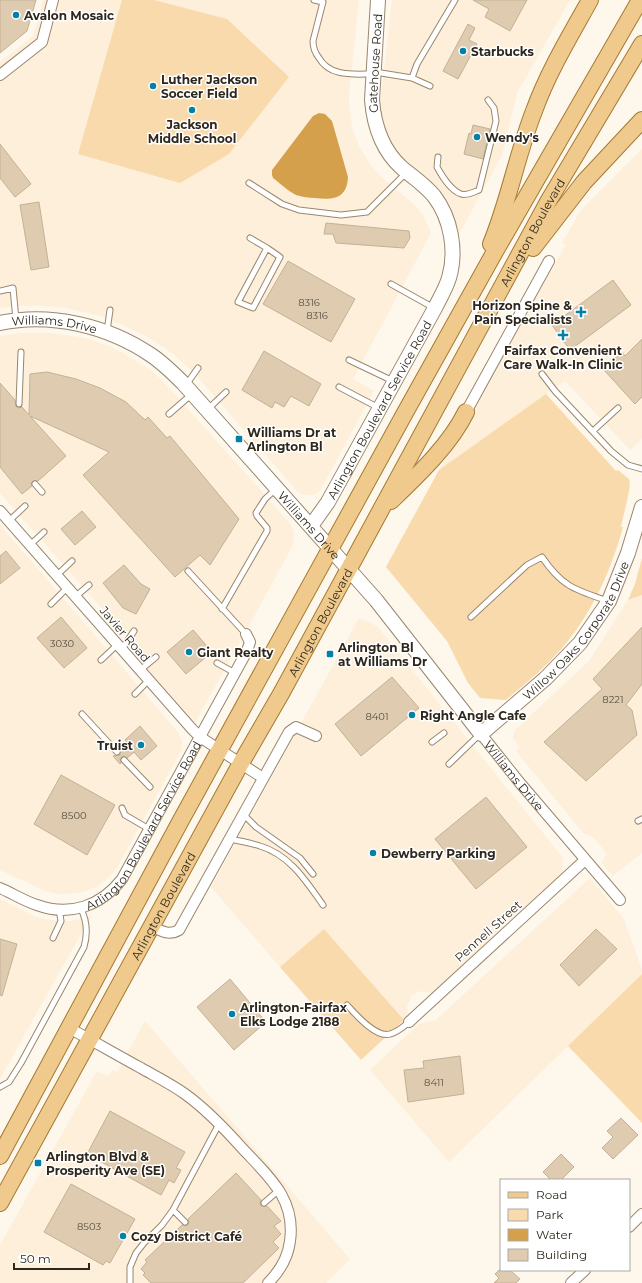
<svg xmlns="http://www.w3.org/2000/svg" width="642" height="1283" font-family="Montserrat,sans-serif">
	<rect width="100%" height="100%" fill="#fef7eb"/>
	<!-- built -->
	<path fill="#fdefda" d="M43,0H359L349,93V104L352,128L360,148L372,167L382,178L414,204L423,215L431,233L353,379L374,391L321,489L314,495H304L298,492L194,373L172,353L146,336L105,317L65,308L43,306H18L0,308V62L33,36Z
		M392,0H570L517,93L502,155L457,238L394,149L385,132L381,118L380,106Z
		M642,149V439L630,450L565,381L439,470L566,244L562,243L581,210Z
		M22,333H51L85,338L109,346L123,353L149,369L161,379L288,521L292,527L294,536L293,545L233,655L195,722L132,652L135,646L0,493V336Z
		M0,525L178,732L182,741L181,751L118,866L112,874L97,887L79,893L59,894L48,892L0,870Z
		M642,595V853L613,876L601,862L607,854L594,838L583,833L516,751L520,747L513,739L514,731L589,661L628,600Z
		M359,618L377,626L563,858L562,873L433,993L421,991L412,995L407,1006L408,1016L404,1020L324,930L280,967L211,887Z
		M590,878L624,919L642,970V974L449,1162L370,1070L419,1024L436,1020Z
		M0,899L33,916L47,920L71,921L91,916L0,1079Z
		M145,1021L350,1259L326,1283H0V1245L97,1071L108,1076L112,1070L117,1072Z"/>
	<!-- green -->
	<path fill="#f9daad" d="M122,0H154L227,19L289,77L229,154L180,183L78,154Z
		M546,394L616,471L618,470L629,479C632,486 623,516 621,527H623C609,578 586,626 548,663C535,676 520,688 506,700L480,698L468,683L447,641L386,567L439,470Z
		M642,558V595L628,600L635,584Z
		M324,929L404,1020L361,1060L280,967Z
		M642,974V1123L568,1046Z"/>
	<!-- water -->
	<path fill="#d4a04c" d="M319,113L325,114L332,121L348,177C347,199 333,200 315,198C309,198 302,197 296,195C288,191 281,184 273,178L272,175V170L313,116Z"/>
	<!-- building -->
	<path fill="#dfccb0" stroke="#c3b196" d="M0,0H36L27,31L0,53Z
		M473,0H527L510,31L485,17L489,9Z
		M468,24L475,28L469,40L477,44L458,79L443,71Z
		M473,125L490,129L483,159L464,154L469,133L471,134Z
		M0,144L31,184L15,197L0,178Z
		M39,202L49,267L31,270L20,205Z
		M326,223L409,231L410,238L404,248L336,243L333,234H324Z
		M288,261L355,299L331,342L263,304Z
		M613,280L631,305L570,350L552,325Z
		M642,339V397L635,404L603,369L622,352L625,356Z
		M264,351L321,384L309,406L291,396L284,407L275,402L272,408L242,390Z
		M47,372L76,379L100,388L126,402L145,420L148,417L167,438L170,436L239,519L210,565L200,555L175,577L83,475L109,452L30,416L66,456L38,481H33L31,483L32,486L22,494L0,467V383L15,400L16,406L18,408L22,407L29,415L30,374Z
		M82,511L96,527L75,545L61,529Z
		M6,551L20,568L0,584V556Z
		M124,565L141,584L150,589L136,614L123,608L103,583Z
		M61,617L87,648L64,668L37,638Z
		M642,627V684L626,705L632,710L637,735L586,781L544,742L602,689L593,679Z
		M193,630L212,652L186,674L167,652Z
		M392,677L419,708L361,756L335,724Z
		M140,726L157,746L141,760L134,752L127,758L123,756L120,759L121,763L120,764L113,756L120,755V750L127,744L125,740Z
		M61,775L115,805L87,855L34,824Z
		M486,797L527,847L476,889L435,839Z
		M596,929L617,949L579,986L560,965Z
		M0,939L17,944L2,996L0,995Z
		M230,979L266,1022L234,1050L197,1007Z
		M460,1056L464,1094L408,1102L404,1070L424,1068L423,1061Z
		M110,1111L185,1152L176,1168L181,1170L174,1183L169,1180L161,1195L87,1154Z
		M621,1118L638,1135L613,1159L602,1148L613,1137L607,1131Z
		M561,1154L574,1167L561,1180H551L543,1172Z
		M236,1173L261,1200L260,1203L261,1206H267L281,1221L274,1226L281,1234L273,1242L279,1248L243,1283H151L143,1275L145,1273L141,1269L147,1262L145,1260L182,1225H188L189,1223L188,1219Z
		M71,1184L135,1219L110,1263L106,1261L103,1265L44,1232Z
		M499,1270H510L520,1279L516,1283H494L499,1278L495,1274Z"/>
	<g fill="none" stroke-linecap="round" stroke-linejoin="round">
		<defs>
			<path id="lane" d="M314,0L323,2L313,41C313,48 315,53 319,58C330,77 353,74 372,74
				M375,72L412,78L417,64L455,0
				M412,78L430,86
				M438,157L437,167C442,176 450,190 461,194C467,196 474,192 479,190L496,121L494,108L488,100
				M249,183L282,204L299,210L341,215L367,212L406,173
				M250,238L267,248
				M267,248L280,257L253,308L238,302Z
				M391,284L434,308
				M0,291L13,288L16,320
				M107,331L110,310
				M349,360L393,381
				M542,374L555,391L611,451L628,465L642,469
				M186,385L198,368
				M339,387L379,408
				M19,404L21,352
				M208,409L226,392
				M169,414L192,394
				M593,431L618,408
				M35,484L42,492
				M9,521L25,506
				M30,545L44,532
				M188,571L246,634
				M56,576L72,561
				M75,597L89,585
				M51,604L67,588
				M222,609L267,531V528L257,516L256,513L265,499L276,489
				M471,617L527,565L542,557C562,587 576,590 608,601
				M122,649L134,631
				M101,660L117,645
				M217,663L235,673
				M139,671L156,657
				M135,694L148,681
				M82,714L117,752
				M432,742L444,733
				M124,760L150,787
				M449,764L480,734
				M122,808L125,815L149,829
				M243,814L256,827L300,858L313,874
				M638,821L642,819
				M230,839C240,841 251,843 260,846C290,855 306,881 323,905
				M53,938L61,921L59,909
				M347,1005C356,1015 376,1038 390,1034C398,1032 403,1027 409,1022
				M0,1087L9,1082L21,1063L84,947C88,933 87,921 81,909
				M264,1203L279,1190
				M173,1210L185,1222
				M130,1283V1267L136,1253L144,1243L162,1225L173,1210L219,1124"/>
			<g id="street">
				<path d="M0,75L42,42L53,0"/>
				<path d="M466,412L549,261"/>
				<path d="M0,511L192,729L200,737L263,778"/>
				<path id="s1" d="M481,734L520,783L620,900"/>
				<path id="s2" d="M0,888C12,893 24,901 37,905C70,917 101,906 122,879L247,651L250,642L246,634"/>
				<path d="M151,926C161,931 169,936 179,930L289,732L296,727L316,736"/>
				<path d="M409,1022L585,860"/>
				<path d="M69,1028C93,1041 117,1055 141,1068C155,1076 171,1084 185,1094C206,1109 225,1129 242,1148C269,1177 296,1199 290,1241C288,1258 280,1271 268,1283"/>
				<path d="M629,1227L642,1214"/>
				<path d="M571,1283L585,1270"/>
			</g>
			<g id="secondary">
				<path id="s3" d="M0,323C51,312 108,326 151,355C163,363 173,373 183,383L376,600L481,734L546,678L580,643L609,601L628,553L642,507"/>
				<path id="s4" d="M311,526L328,502L435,308C440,298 446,288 449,278C457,251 451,218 434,196C425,185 413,177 402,168C382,150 374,125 372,100L378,0"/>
			</g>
			<g id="primary">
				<path d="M491,244C509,201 517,154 534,111C548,72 570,36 590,0"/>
				<path d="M533,248L584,182L642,120"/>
				<path d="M391,501C417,476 450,445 466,412"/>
				<path d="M0,1156L180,822L406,411L493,255L640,0"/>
				<path id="s5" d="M0,1203L241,763L282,692L549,200L642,44"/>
			</g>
		</defs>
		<!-- lane casing -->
		<use href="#lane" stroke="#99876e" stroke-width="7"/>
		<!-- street casing -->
		<use href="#street" stroke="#99876e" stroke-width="12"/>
		<!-- secondary casing -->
		<use href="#secondary" stroke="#99876e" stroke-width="16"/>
		<!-- primary casing -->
		<use href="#primary" stroke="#a47a33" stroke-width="18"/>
		<!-- lane -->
		<use href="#lane" stroke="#fff" stroke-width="5"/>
		<!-- street -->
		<use href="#street" stroke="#fff" stroke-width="10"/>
		<!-- secondary -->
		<use href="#secondary" stroke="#fff" stroke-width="14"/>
		<!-- primary -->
		<use href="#primary" stroke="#efca8c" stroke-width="16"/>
	</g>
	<!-- markers -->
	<g fill="#0280a5" stroke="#fff" stroke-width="1.5">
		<circle cx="16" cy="15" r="4"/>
		<circle cx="463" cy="51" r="4"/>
		<circle cx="153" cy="86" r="4"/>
		<circle cx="192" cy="110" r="4"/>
		<circle cx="477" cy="137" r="4"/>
		<path d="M579 306h4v4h4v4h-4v4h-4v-4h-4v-4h4z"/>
		<path d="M561 329h4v4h4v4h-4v4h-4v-4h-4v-4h4z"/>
		<rect x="235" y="435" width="8" height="8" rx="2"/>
		<circle cx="189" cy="652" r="4"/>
		<rect x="326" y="650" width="8" height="8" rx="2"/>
		<circle cx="412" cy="715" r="4"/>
		<circle cx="141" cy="745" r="4"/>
		<circle cx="373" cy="853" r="4"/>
		<circle cx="232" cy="1014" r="4"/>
		<rect x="34" y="1159" width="8" height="8" rx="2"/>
		<circle cx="123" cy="1236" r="4"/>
	</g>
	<g text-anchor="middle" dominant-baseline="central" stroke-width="3" stroke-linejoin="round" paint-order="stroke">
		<!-- number labels -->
		<g font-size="10" fill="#5a5041">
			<text x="309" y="302">8316</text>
			<text x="317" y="315">8316</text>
			<text x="62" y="643">3030</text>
			<text x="613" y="699">8221</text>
			<text x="377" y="716">8401</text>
			<text x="74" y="815">8500</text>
			<text x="434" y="1082">8411</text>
			<text x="89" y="1226">8503</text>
		</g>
		<!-- poi labels -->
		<g font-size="12" font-weight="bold" fill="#2e271c" stroke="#fff" text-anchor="start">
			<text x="24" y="15">Avalon Mosaic</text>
			<text x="471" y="51">Starbucks</text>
			<text x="161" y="79">Luther Jackson<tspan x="161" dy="14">Soccer Field</tspan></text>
			<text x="192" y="124" text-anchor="middle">Jackson<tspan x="192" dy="14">Middle School</tspan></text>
			<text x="485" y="137">Wendy's</text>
			<text x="572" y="305" text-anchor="end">Horizon Spine &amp;<tspan x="572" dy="14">Pain Specialists</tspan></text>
			<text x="563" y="350" text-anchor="middle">Fairfax Convenient<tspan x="563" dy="14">Care Walk-In Clinic</tspan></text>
			<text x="247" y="432">Williams Dr at<tspan x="247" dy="14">Arlington Bl</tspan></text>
			<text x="338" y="647">Arlington Bl<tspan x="338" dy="14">at Williams Dr</tspan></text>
			<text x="197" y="652">Giant Realty</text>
			<text x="420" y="715">Right Angle Cafe</text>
			<text x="133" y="745" text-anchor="end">Truist</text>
			<text x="381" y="853">Dewberry Parking</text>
			<text x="240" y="1007">Arlington-Fairfax<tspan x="240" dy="14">Elks Lodge 2188</tspan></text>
			<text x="46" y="1156">Arlington Blvd &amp;<tspan x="46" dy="14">Prosperity Ave (SE)</tspan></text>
			<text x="131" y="1236">Cozy District Café</text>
		</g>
		<!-- street labels -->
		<g font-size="12" fill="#2e271c" stroke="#fff">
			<text stroke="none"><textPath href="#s4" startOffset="526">Gatehouse Road</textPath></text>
			<text stroke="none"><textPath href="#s5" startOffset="1107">Arlington Boulevard</textPath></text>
			<text stroke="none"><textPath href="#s3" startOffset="55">Williams Drive</textPath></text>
			<text stroke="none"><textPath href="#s4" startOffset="135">Arlington Boulevard Service Road</textPath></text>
			<text stroke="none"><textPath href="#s3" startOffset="391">Williams Drive</textPath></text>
			<text stroke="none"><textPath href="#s5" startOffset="663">Arlington Boulevard</textPath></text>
			<text stroke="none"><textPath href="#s3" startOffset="804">Willow Oaks Corporate Drive</textPath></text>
			<text transform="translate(125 634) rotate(49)">Javier Road</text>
			<text stroke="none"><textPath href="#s1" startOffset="53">Williams Drive</textPath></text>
			<text stroke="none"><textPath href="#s2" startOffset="192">Arlington Boulevard Service Road</textPath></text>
			<text stroke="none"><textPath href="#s5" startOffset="339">Arlington Boulevard</textPath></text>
			<text transform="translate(488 931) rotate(-42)">Pennell Street</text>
		</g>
	</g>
	<!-- legend -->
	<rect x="500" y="1179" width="130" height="92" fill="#ffffff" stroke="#aba9a4"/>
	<rect x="508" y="1192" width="20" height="6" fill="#efca8c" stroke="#aba9a4"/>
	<text x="536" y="1199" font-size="12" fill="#2e271c">Road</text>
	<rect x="508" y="1209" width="20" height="12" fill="#f9daad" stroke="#aba9a4"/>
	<text x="536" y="1219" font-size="12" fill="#2e271c">Park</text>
	<rect x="508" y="1229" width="20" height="12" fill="#d4a04c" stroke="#aba9a4"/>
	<text x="536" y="1239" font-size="12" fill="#2e271c">Water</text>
	<rect x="508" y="1249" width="20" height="12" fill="#dfccb0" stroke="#aba9a4"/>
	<text x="536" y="1259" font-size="12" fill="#2e271c">Building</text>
	<!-- scale -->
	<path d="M14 1263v6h75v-6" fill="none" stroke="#2e271c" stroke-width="2"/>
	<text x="20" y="1263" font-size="12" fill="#2e271c" stroke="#ffffff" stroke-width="3" paint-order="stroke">50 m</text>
</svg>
